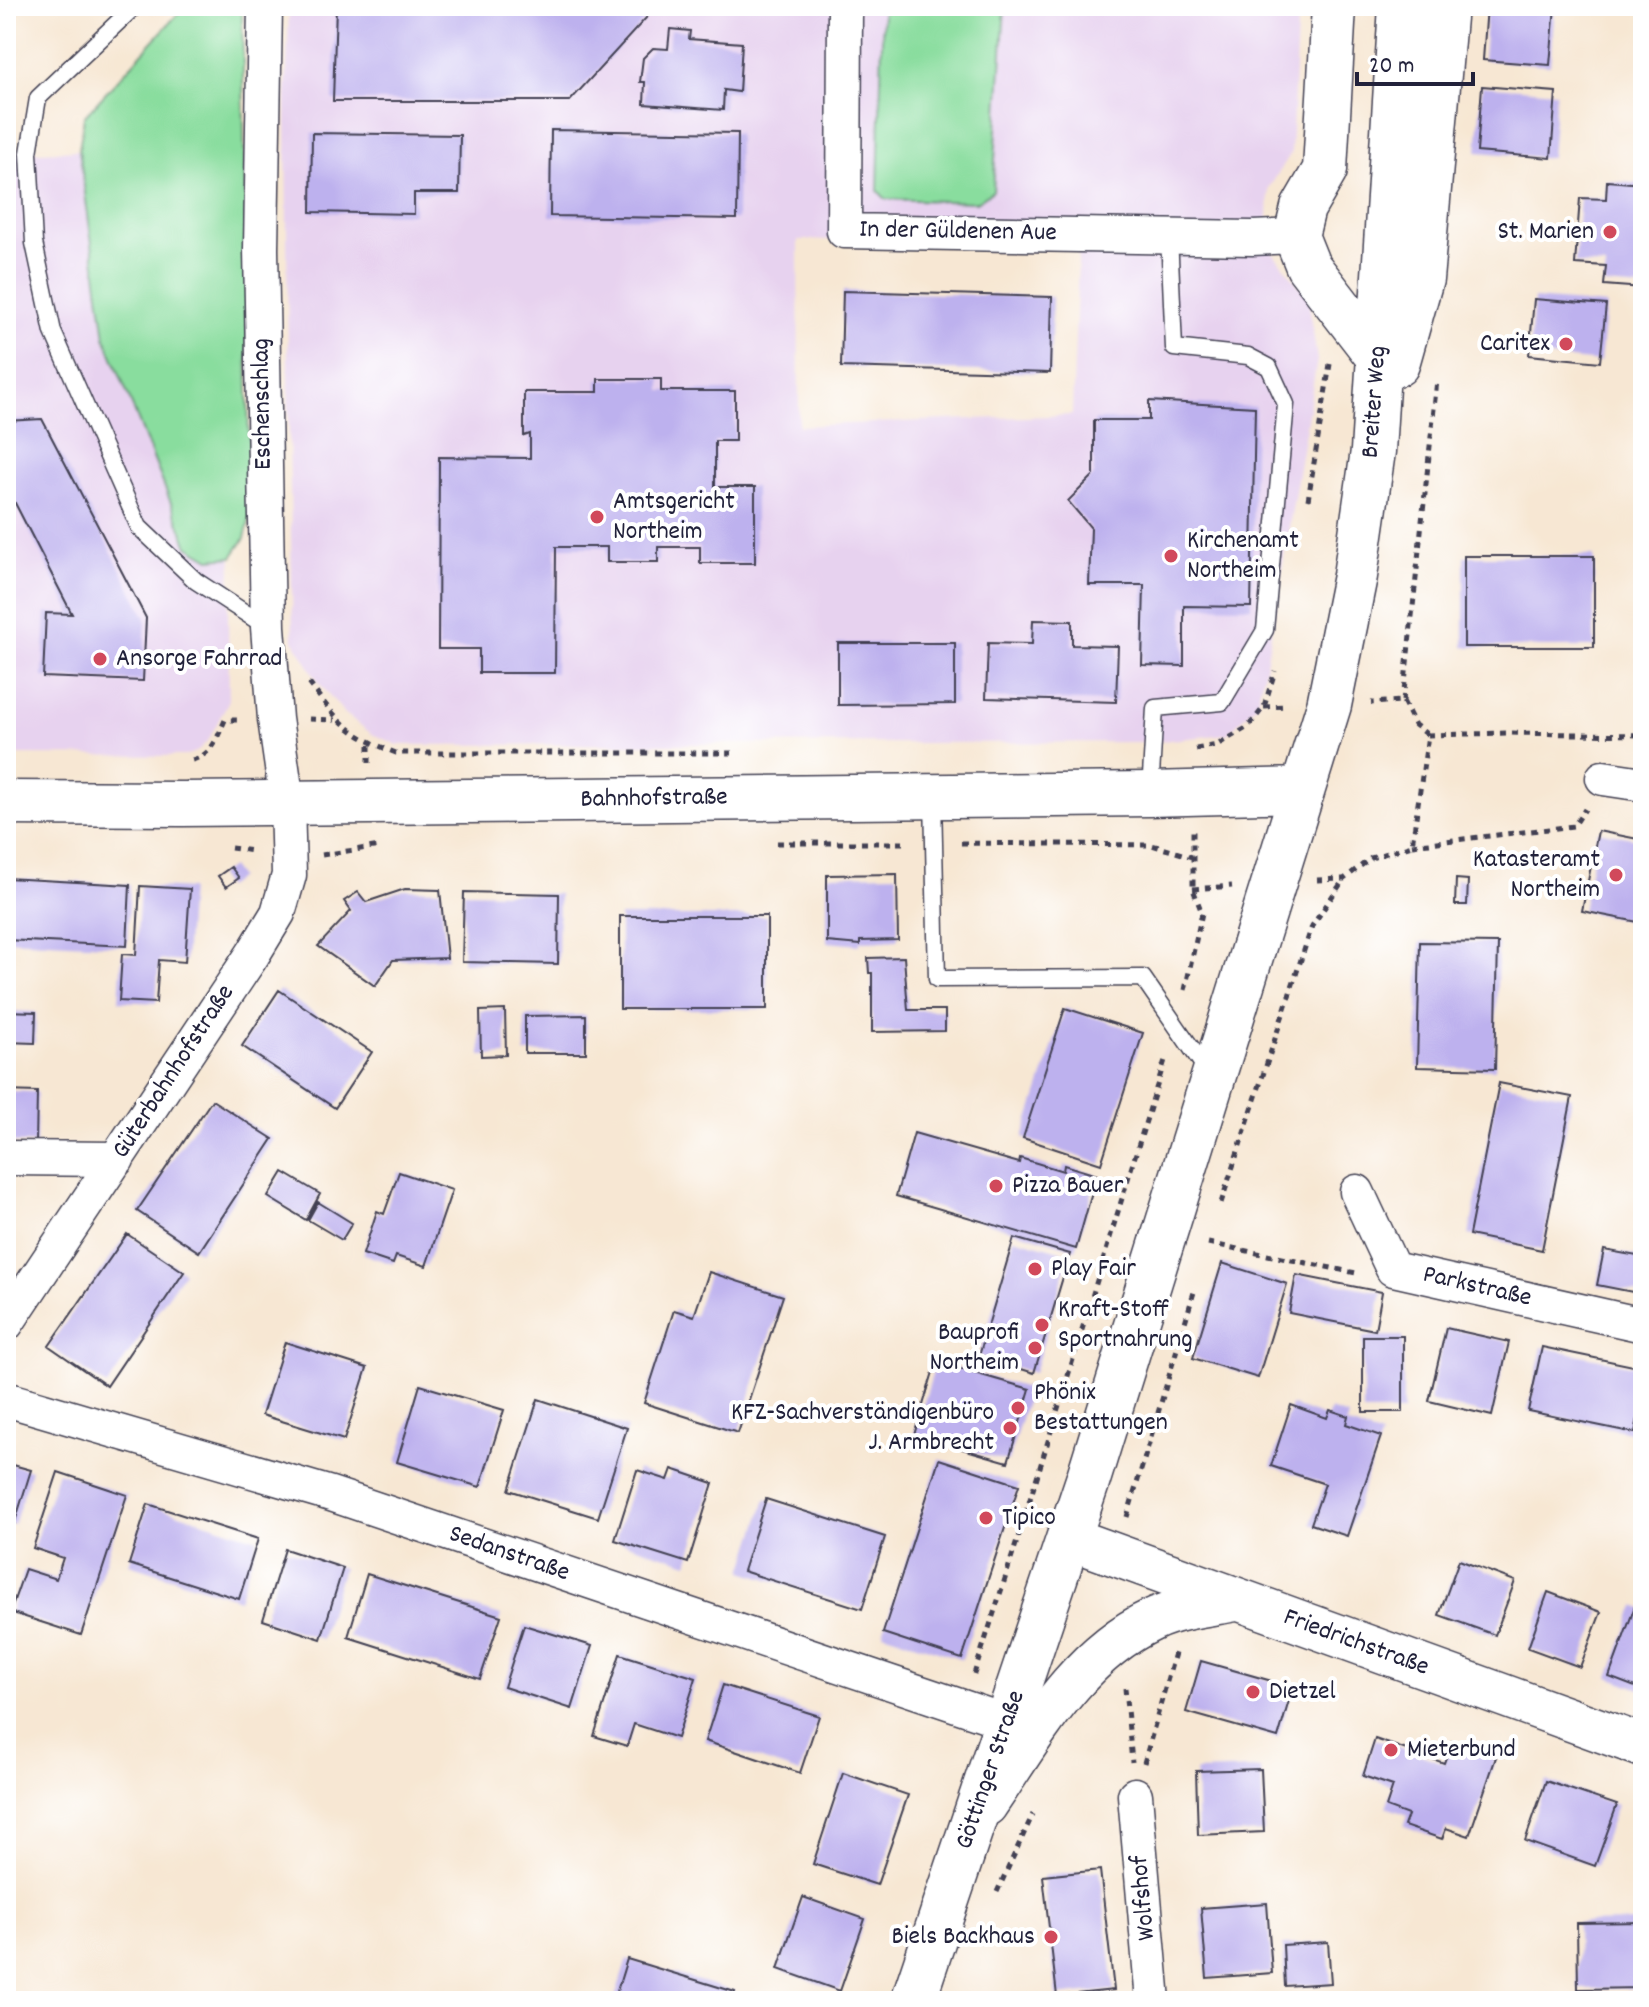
<svg xmlns="http://www.w3.org/2000/svg" width="1649" height="2007" font-family="Dekko,sans-serif">
	<rect width="100%" height="100%" fill="#fff"/>
	<filter id="ink" filterUnits="userSpaceOnUse"><feTurbulence type="fractalNoise" baseFrequency=".0125" numOctaves="2"/><feDisplacementMap in="SourceGraphic" scale="16" xChannelSelector="R" yChannelSelector="G"/><feConvolveMatrix kernelMatrix="1 2 1 2 8 2 1 2 1" color-interpolation-filters="sRGB"/></filter>
	<filter id="wash" filterUnits="userSpaceOnUse"><feTurbulence type="fractalNoise" baseFrequency=".006" numOctaves="4" result="noise"/><feDisplacementMap in="SourceGraphic" scale="32" xChannelSelector="R" yChannelSelector="G"/><feGaussianBlur stdDeviation="1.8" result="paint"/><feColorMatrix in="noise" values="0 0 0 0 0 0 0 0 0 0 0 0 0 0 0 0 0 1.4 0 .05"/><feComposite in="paint" operator="in"/></filter>
	<g filter="url(#wash)">
		<rect width="100%" height="100%" fill="#f7e7d3"/>
		<!-- built -->
		<path fill="#e7d2ef" fill-rule="evenodd" d="M289,6H1298L1291,153L1269,188L1267,245L1308,297L1317,360L1267,659L1256,705L1227,734L1152,742L398,745L372,734L344,713L319,683L293,640L288,374L286,98ZM1079,237L1072,415L799,426L798,240Z
			M79,150L105,337L211,559L232,557L228,610L229,700L209,739L198,751L185,756L6,755V151L23,153Z"/>
		<!-- green -->
		<path fill="#89dd9e" stroke="#56806c" stroke-width="2" d="M185,6H242L250,518L245,538L232,557L210,559L188,546L105,337L79,150L84,117Z
			M883,6H1005L993,191L976,202L886,199L878,191Z"/>
		<g id="blocks">
			<!-- building -->
			<path fill="#bdb1ee" d="M336,6H657L570,101H333Z
				M1487,6H1555L1550,65L1483,60Z
				M670,29L690,31L689,39L742,43L739,92L724,90L723,110L644,104L645,82H640L643,58L653,48L668,49Z
				M1482,86L1556,92L1551,158L1477,152Z
				M551,130L738,133L737,219L550,216Z
				M312,133L460,135L459,193H414V214L311,212Z
				M1607,181L1643,184V288L1604,285L1606,266L1575,264L1580,198L1606,199Z
				M843,291L1052,297L1050,373L841,367Z
				M1534,299L1606,305L1600,362L1529,355Z
				M1641,356H1643V378L1638,377Z
				M598,379H661V391H735V441H715V487H755V563H700V547H658V562H607V547H556L555,673H479V649H438L439,457L530,458V434L524,436V392H598Z
				M1149,401L1255,407L1251,607L1184,606V666L1142,665L1144,585H1089L1091,528L1068,501L1094,475V420H1149Z
				M42,419L146,618L143,681L43,677L46,613L72,614L15,503L6,505V421Z
				M1464,556H1594V647H1464Z
				M1033,620L1072,621V645L1118,646L1116,702L986,698L988,643L1032,644Z
				M838,643H955V704L838,705Z
				M1598,831L1643,840V923L1582,911Z
				M231,867L239,878L226,887L218,876Z
				M897,874L898,940L860,941V945L827,942V875Z
				M6,878L130,885L127,946L6,940Z
				M1456,879L1468,880L1467,905H1455Z
				M140,886L190,889L185,962L159,960L156,1003L119,1001L122,954L136,955Z
				M405,889L440,890L447,958L393,960L375,986L318,946L351,911L344,901L358,892L366,902Z
				M464,892L559,894L558,964L462,962Z
				M620,916H767V1009H620Z
				M1420,942L1498,943L1495,1069L1417,1067Z
				M904,957L908,1010H945V1031L872,1032V973H869L868,958Z
				M279,990L372,1052L335,1108L242,1046Z
				M1065,1008L1143,1033L1101,1164L1023,1138Z
				M505,1010L506,1055L481,1056L480,1011Z
				M6,1011L36,1012L35,1043L6,1042Z
				M586,1015V1053H525V1016Z
				M1499,1083L1572,1097L1542,1250L1469,1235Z
				M6,1091L37,1092L36,1144L6,1142Z
				M212,1100L273,1139L199,1252L137,1211Z
				M914,1133L1019,1163L1020,1158L1063,1171L1064,1165L1097,1175L1076,1249L896,1196Z
				M283,1172L320,1194L306,1220L268,1197Z
				M399,1172L452,1190L426,1266L396,1256L393,1264L363,1254L377,1211L384,1214Z
				M318,1202L352,1223L342,1240L308,1220Z
				M127,1234L184,1272L107,1386L49,1346Z
				M1014,1238L1070,1254L1034,1373L979,1356Z
				M1604,1250L1643,1257V1294L1597,1285Z
				M1222,1263L1287,1284L1258,1378L1193,1358Z
				M709,1272L783,1296L738,1433L644,1403L674,1310L694,1316Z
				M1296,1275L1382,1292L1375,1330L1289,1313Z
				M1446,1328L1509,1342L1492,1416L1429,1401Z
				M1363,1336H1403V1412H1363Z
				M285,1342L367,1368L344,1440L262,1415Z
				M1542,1347L1643,1368V1393L1635,1433L1528,1411Z
				M936,1362L1030,1389L1008,1462L914,1435Z
				M420,1385L504,1410L480,1487L397,1462Z
				M538,1399L627,1428L598,1518L509,1490Z
				M1291,1405L1327,1418L1330,1410L1348,1416L1346,1424L1381,1436L1347,1536L1311,1524L1325,1484L1271,1466Z
				M939,1459L1019,1485L962,1659L883,1633Z
				M6,1463L31,1470L14,1525L6,1522Z
				M672,1469L713,1483L688,1563L615,1540L637,1470L668,1480Z
				M58,1472L127,1495L81,1635L10,1612L25,1569L56,1579L63,1558L33,1548Z
				M766,1499L885,1537L862,1609L743,1571Z
				M148,1504L258,1539L239,1599L129,1564Z
				M285,1549L343,1568L321,1639L263,1620Z
				M1459,1560L1515,1581L1495,1635L1439,1615Z
				M367,1574L501,1616L480,1679L348,1637Z
				M1548,1592L1601,1612L1580,1667L1528,1648Z
				M1635,1606L1643,1609V1690L1609,1677Z
				M524,1625L592,1646L572,1709L504,1687Z
				M620,1654L696,1678L677,1738L634,1724L627,1746L594,1736Z
				M1201,1661L1293,1687L1278,1738L1186,1712Z
				M723,1685L819,1716L800,1773L705,1741Z
				M1375,1739L1444,1763L1452,1741L1496,1757L1469,1836L1446,1828L1442,1839L1404,1826L1408,1815L1386,1807L1393,1786L1363,1776Z
				M1261,1769L1264,1832L1198,1835L1196,1771Z
				M843,1773L908,1795L877,1885L813,1864Z
				M1546,1781L1617,1805L1595,1866L1525,1841Z
				M1100,1870L1114,1990L1057,1996L1043,1876Z
				M803,1897L865,1919L840,1991L778,1969Z
				M1267,1903L1272,1973L1207,1978L1201,1908Z
				M1643,1922V1988L1578,1989L1577,1923Z
				M1328,1942L1331,1983L1285,1986L1283,1945Z
				M627,1959L735,1992L732,2001H614Z"/>
		</g>
	</g>
	<g filter="url(#ink)">
		<use href="#blocks" fill-opacity="0" stroke="#424052" stroke-width="2"/>
		<g fill="none" stroke-linecap="round" stroke-linejoin="round">
			<defs>
				<path id="service" d="M135,6L38,98L29,153L34,243L53,332L139,527L196,581L267,627
					M1150,793L1155,708L1222,702L1265,630L1286,404L1269,367L1248,356L1174,348L1169,235
					M933,798L937,979L1143,978L1208,1072"/>
				<path id="minor" d="M845,6L844,231L1252,238L1296,236
					M1603,778L1643,784
					M6,1158L117,1159
					M1357,1192L1393,1269L1643,1325
					M6,1324L253,954L278,913L289,875L287,802L275,719L268,627L261,249L265,6
					M6,1399L331,1494L1007,1722
					M1135,1795L1153,2001"/>
				<path id="tertiary" d="M1069,1538L1643,1746
					M986,1805C1032,1738 1075,1656 1152,1620C1177,1608 1209,1605 1236,1600"/>
				<path id="secondary" d="M1334,6L1325,170L1303,208L1296,236L1308,266L1379,358
					M1397,364L1421,279L1445,6
					M6,803L182,804L1150,794L1302,790
					M913,2001L1088,1480L1329,705L1355,576L1373,451L1401,6"/>
			</defs>
			<!-- service casing -->
			<use href="#service" stroke="#424052" stroke-width="19"/>
			<!-- minor casing -->
			<use href="#minor" stroke="#424052" stroke-width="37"/>
			<!-- tertiary casing -->
			<use href="#tertiary" stroke="#424052" stroke-width="45"/>
			<!-- secondary casing -->
			<use href="#secondary" stroke="#424052" stroke-width="47"/>
			<!-- path -->
			<path stroke="#424052" stroke-width="5" stroke-dasharray="6 6" stroke-linecap="butt" d="M1308,500L1330,364
				M309,683C338,722 350,735 396,753H732
				M1403,701L1437,380
				M1264,707L1285,706
				M309,719L335,720
				M1428,735L1509,733L1643,735
				M1196,749L1217,745L1248,727L1264,707L1275,671
				M192,760C212,755 217,738 225,720H239
				M369,763V743
				M777,843H907
				M961,843L1152,845L1192,857
				M1412,845L1574,826L1585,809
				M231,848L253,851
				M322,855L380,846
				M1317,880L1344,879L1371,858L1412,845L1428,735L1415,725L1403,701L1371,703
				M1193,889L1232,886
				M1185,990L1202,913L1193,889V831
				M1221,1203L1312,926L1344,879
				M1208,1243L1356,1273
				M1127,1517L1194,1292
				M974,1674C1042,1469 1101,1262 1166,1057
				M1125,1688L1132,1762
				M1144,1763L1175,1653
				M997,1892L1033,1814"/>
			<!-- service -->
			<use href="#service" stroke="#fff" stroke-width="16"/>
			<!-- minor -->
			<use href="#minor" stroke="#fff" stroke-width="34"/>
			<!-- tertiary -->
			<use href="#tertiary" stroke="#fff" stroke-width="42"/>
			<!-- secondary -->
			<use href="#secondary" stroke="#fff" stroke-width="44"/>
		</g>
	</g>
	<!-- markers -->
	<g fill="#d1495b" stroke="#fff" stroke-width="3">
		<circle cx="1610" cy="232" r="8"/>
		<circle cx="1566" cy="344" r="8"/>
		<circle cx="597" cy="517" r="8"/>
		<circle cx="1171" cy="556" r="8"/>
		<circle cx="100" cy="659" r="8"/>
		<circle cx="1616" cy="875" r="8"/>
		<circle cx="996" cy="1186" r="8"/>
		<circle cx="1035" cy="1269" r="8"/>
		<circle cx="1042" cy="1325" r="8"/>
		<circle cx="1035" cy="1348" r="8"/>
		<circle cx="1018" cy="1408" r="8"/>
		<circle cx="1010" cy="1428" r="8"/>
		<circle cx="986" cy="1518" r="8"/>
		<circle cx="1253" cy="1692" r="8"/>
		<circle cx="1391" cy="1750" r="8"/>
		<circle cx="1051" cy="1937" r="8"/>
	</g>
	<g text-anchor="middle" dominant-baseline="central" stroke-width="8" stroke-linejoin="round" paint-order="stroke">
		<!-- street labels -->
		<g font-size="26" fill="#22223b" stroke="#fff">
			<text transform="translate(958 232) rotate(1)">In der Güldenen Aue</text>
			<text transform="translate(1375 402) rotate(-86)">Breiter Weg</text>
			<text transform="translate(263 404) rotate(-91)">Eschenschlag</text>
			<text transform="translate(654 799) rotate(-1)">Bahnhofstraße</text>
			<text transform="translate(174 1072) rotate(-57)">Güterbahnhofstraße</text>
			<text transform="translate(1477 1287) rotate(13)">Parkstraße</text>
			<text transform="translate(509 1554) rotate(19)">Sedanstraße</text>
			<text transform="translate(1356 1643) rotate(20)">Friedrichstraße</text>
			<text transform="translate(991 1770) rotate(-71)">Göttinger Straße</text>
			<text transform="translate(1144 1898) rotate(-95)">Wolfshof</text>
		</g>
		<!-- poi labels -->
		<g font-size="26" fill="#22223b" stroke="#fff" text-anchor="start">
			<text x="1594" y="232" text-anchor="end">St. Marien</text>
			<text x="1550" y="344" text-anchor="end">Caritex</text>
			<text x="613" y="502">Amtsgericht<tspan x="613" dy="30">Northeim</tspan></text>
			<text x="1187" y="541">Kirchenamt<tspan x="1187" dy="30">Northeim</tspan></text>
			<text x="116" y="659">Ansorge Fahrrad</text>
			<text x="1600" y="860" text-anchor="end">Katasteramt<tspan x="1600" dy="30">Northeim</tspan></text>
			<text x="1012" y="1186">Pizza Bauer</text>
			<text x="1051" y="1269">Play Fair</text>
			<text x="1058" y="1310">Kraft-Stoff<tspan x="1058" dy="30">Sportnahrung</tspan></text>
			<text x="1019" y="1333" text-anchor="end">Bauprofi<tspan x="1019" dy="30">Northeim</tspan></text>
			<text x="1034" y="1393">Phönix<tspan x="1034" dy="30">Bestattungen</tspan></text>
			<text x="994" y="1413" text-anchor="end">KFZ-Sachverständigenbüro<tspan x="994" dy="30">J. Armbrecht</tspan></text>
			<text x="1002" y="1518">Tipico</text>
			<text x="1269" y="1692">Dietzel</text>
			<text x="1407" y="1750">Mieterbund</text>
			<text x="1035" y="1937" text-anchor="end">Biels Backhaus</text>
		</g>
	</g>
	<!-- margin -->
	<rect width="1649" height="2007" fill="none" stroke="#fff" stroke-width="32"/>
	<!-- scale -->
	<path d="M1357 72v12h116v-12" fill="none" stroke="#22223b" stroke-width="4"/>
	<text x="1369" y="72" font-size="24" fill="#22223b" stroke="#ffffff" stroke-width="6" paint-order="stroke">20 m</text>
</svg>
